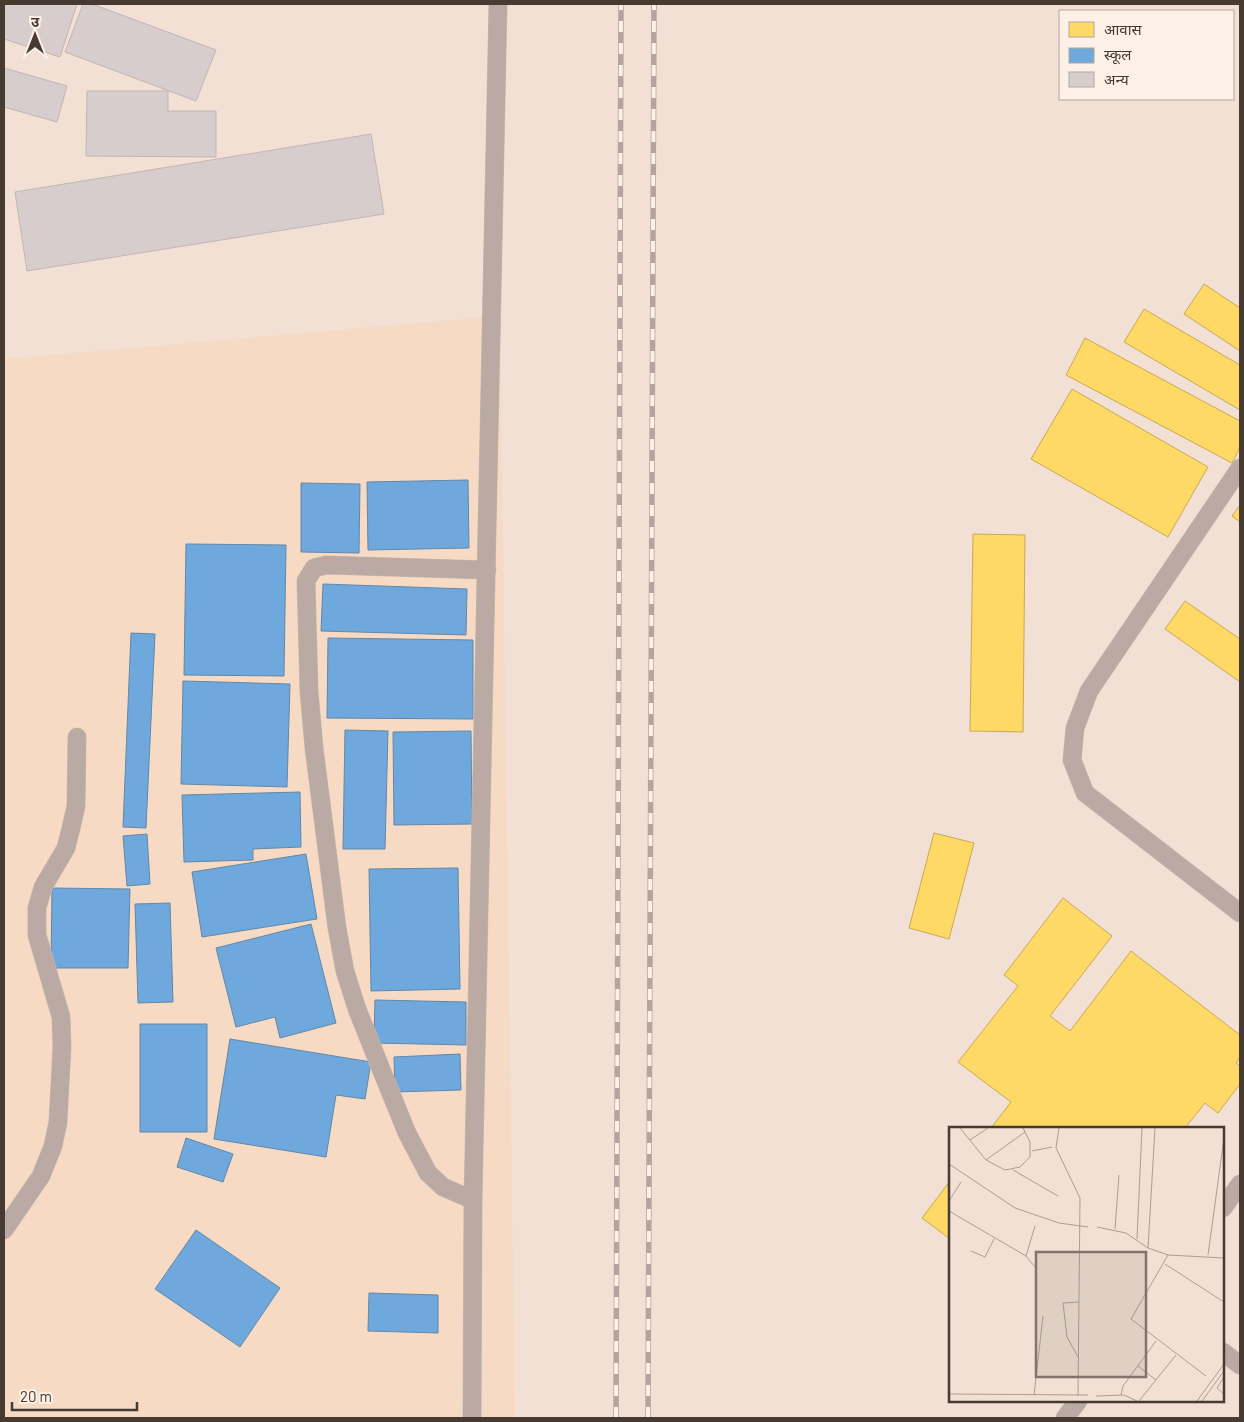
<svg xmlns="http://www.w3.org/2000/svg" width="1244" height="1422" font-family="Barlow,'Noto Sans Devanagari',sans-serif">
	<rect width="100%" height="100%" fill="#f1e0d3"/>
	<!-- built -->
	<path fill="#f7dac4" d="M500,316L515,1418H4V359Z"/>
	<!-- homes -->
	<path fill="#ffd966" stroke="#c8a956" d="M1204,284L1240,308V351L1184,314Z
		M1144,309L1240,365V410L1124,342Z
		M1085,338L1240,421V447L1232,463L1066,375Z
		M1072,389L1208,467L1168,537L1031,459Z
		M1240,505V522L1232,516Z
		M973,534L1025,535L1023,732L970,731Z
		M1185,601L1240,639V682L1165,629Z
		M934,833L974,843L949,939L909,928Z
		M1063,898L1112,936L1050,1016L1070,1031L1131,951L1240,1035V1057L1236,1063L1240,1066V1084L1218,1113L1205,1103L1185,1128H991L1011,1102L958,1062L1018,986L1004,975Z
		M950,1181V1239L922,1218Z"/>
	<!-- schools -->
	<path fill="#6fa8dc" stroke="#6387a8" d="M468,480L469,548L368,550L367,482Z
		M301,483L360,484L359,553L301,552Z
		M186,544L286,545L284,676L184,675Z
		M323,584L467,589L466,635L321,631Z
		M131,633L155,634L146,828L123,827Z
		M328,638L473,640V719L327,718Z
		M183,681L290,684L287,787L181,784Z
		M345,730L388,731L385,849H343Z
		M471,731L472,824L394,825L393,732Z
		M300,792L301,847L253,849V860L184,862L182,795Z
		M147,834L150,884L127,886L123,836Z
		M306,854L317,919L202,937L192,872Z
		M458,868L460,989L371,991L369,869Z
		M52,888L130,889L128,968H51Z
		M170,903L173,1002L138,1003L135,904Z
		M311,924L336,1023L280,1038L275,1017L236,1027L216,948Z
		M375,1000L466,1002V1045L374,1043Z
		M140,1024H207V1132H140Z
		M230,1039L371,1062L365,1099L336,1095L326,1157L214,1139Z
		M460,1054L461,1090L395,1092L394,1057Z
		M186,1138L233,1154L223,1182L177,1167Z
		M196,1230L280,1288L240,1347L155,1289Z
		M369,1293L438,1295V1333L368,1331Z"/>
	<!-- building -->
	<path fill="#d7cdcd" stroke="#c0b6b6" d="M4,4H77L60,57L4,39Z
		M83,4H92L216,50L196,101L65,52Z
		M4,68L67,86L57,122L4,107Z
		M87,91H168V111H216V157L86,156Z
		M371,134L384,214L27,271L15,192Z"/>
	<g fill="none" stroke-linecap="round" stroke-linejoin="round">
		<defs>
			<path id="service" d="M1240,468L1089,691L1075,728L1072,760L1085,793L1240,913
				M473,1200L443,1187L428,1173L407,1133L383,1074L357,1009L345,971L337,928L314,748L309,691L306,581L314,568L326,565L487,570
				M1223,1208L1240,1184
				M4,1230L41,1176L53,1146L58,1122L62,1046L61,1017L37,935V908L43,887L66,848L71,828L76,806L77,737
				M1223,1352L1240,1365
				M472,1418L473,1200L498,4
				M1065,1418L1078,1401"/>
		</defs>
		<!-- service casing -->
		<use href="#service" stroke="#c9bcb1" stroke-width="19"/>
		<!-- service -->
		<use href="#service" stroke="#bbaaa3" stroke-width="18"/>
		<defs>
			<path id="rail" d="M616,1418L621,4
				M648,1418L654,4"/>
		</defs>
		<!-- rail casing -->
		<use href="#rail" stroke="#b3a49d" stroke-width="5.5"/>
		<!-- rail -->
		<use href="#rail" stroke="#fdf0e6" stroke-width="4" stroke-dasharray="11" stroke-linecap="butt"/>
	</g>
	<!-- overview -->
	<g transform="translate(949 1127)">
		<rect width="275" height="275" fill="#f1e0d3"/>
		<path fill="none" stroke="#ad9e92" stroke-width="1" d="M11,1L37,33L56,43L71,40L81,30V15L74,1M110,1L107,21L131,71L129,269M21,13L39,1M83,24L103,20M37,33L76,5M0,37L66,81L110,96L139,100M64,43L109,69M0,74L12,55M0,84L77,129L86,140M148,100L177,106L199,121L219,128L275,131M166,102L170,48M188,112L193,1M199,121L206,1M22,124L36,130L45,112M219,128L182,192L257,249M259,128L275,11M77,129L86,99M216,137L275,175M129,230L118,210L114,176L130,175M189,239L207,253M275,250L268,261L275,267M0,267L139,268M85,268L94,189M172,268L174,259L207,214M147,269L175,268L188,274M190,274L227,228M248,274L275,237M253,274L275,244"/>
		<path fill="#827469" fill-opacity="0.15" stroke="#827469" stroke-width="2.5" d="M87,125H197V250H87Z"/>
		<rect width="275" height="275" fill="none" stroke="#473a30" stroke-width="2.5"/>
	</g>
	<!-- border -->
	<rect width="1244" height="1422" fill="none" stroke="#473a30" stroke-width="10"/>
	<!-- legend -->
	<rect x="1059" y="10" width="175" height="90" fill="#fdf0e6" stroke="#b4a79d"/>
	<rect x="1069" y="22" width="25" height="15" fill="#ffd966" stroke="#b4a79d"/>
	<text x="1104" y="35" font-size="15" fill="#473a30">आवास</text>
	<rect x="1069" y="48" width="25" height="15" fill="#6fa8dc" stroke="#b4a79d"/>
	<text x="1104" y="60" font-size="15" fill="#473a30">स्कूल</text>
	<rect x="1069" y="72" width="25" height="15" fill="#d7cdcd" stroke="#b4a79d"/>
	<text x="1104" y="85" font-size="15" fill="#473a30">अन्य</text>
	<!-- north arrow -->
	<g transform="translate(35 35)" stroke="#fdf0e6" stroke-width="4" paint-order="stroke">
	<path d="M0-4L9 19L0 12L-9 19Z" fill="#473a30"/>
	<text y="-8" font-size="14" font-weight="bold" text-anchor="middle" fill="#473a30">उ</text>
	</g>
	<!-- scale -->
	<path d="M12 1402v8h125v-8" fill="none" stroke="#473a30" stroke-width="2.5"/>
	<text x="20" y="1402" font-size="15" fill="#473a30" stroke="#fdf0e6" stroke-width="4" paint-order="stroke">20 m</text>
</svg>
